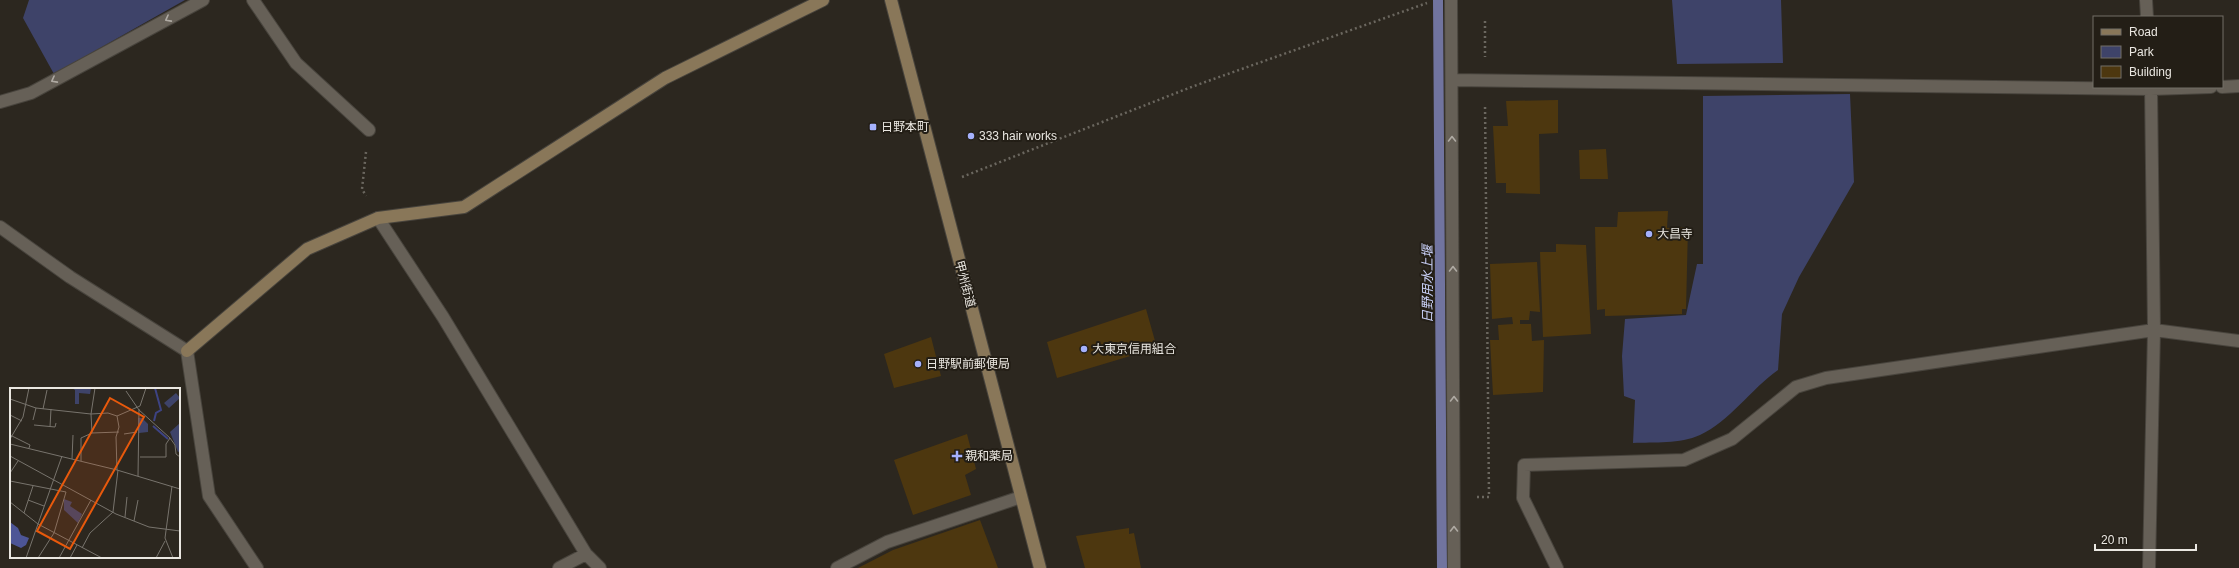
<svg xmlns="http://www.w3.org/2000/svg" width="2239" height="568" font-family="Arial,'Noto Sans JP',sans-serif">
	<rect width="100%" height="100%" fill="#2c271f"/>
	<!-- green -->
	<path fill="#3e4369" d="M29,0H185L54,74L23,18Z
		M1672,0H1781L1783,63L1677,64Z
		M1850,94L1854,182L1799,277L1782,314L1778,370C1751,389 1729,422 1700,435C1680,444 1654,442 1633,443L1635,400L1624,396L1622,356L1625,319L1686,315L1697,264H1703V96Z"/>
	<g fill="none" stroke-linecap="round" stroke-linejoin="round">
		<!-- stream -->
		<path stroke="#71749f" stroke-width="10" d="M1438,0L1442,568"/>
	</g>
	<!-- building -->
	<path fill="#4d370f" d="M1558,100V133L1539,134L1540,194L1506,193V183H1496L1493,126H1508L1506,101Z
		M1606,149L1608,179H1580L1579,150Z
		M1668,211L1667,228L1688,227L1686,309H1682V314L1605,316V309L1597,310L1595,227H1617L1618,212Z
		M1556,244L1586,245L1591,334L1543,337L1540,252H1556Z
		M1537,262L1540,312L1530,311L1529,320H1520V324H1531L1532,341L1544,340L1543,392L1493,395L1490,340H1499L1498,325L1513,324L1512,317L1492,319L1490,264Z
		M1146,309L1157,348L1057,378L1047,342Z
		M931,337L941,376L894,388L884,354Z
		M967,434L976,469L965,475L971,495L913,515L894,460Z
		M980,520L998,568H858L893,550Z
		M1129,528V534L1134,533L1141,568H1085L1076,536Z"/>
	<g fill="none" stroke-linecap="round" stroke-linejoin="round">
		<defs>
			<path id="street" d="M253,0L296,63L369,130
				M1451,0L1454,568
				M2146,0L2147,17
				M1452,80L2151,89L2211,87
				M2222,87L2239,86
				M0,102L31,93L203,0
				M378,218L443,317L586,554L600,568
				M0,227L70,277L187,351L209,496L257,568
				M559,568L586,554
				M837,568L887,542L1021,497
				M1557,568L1523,498L1524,465L1684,460L1732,439L1796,387L1826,378L2154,330L2239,341
				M2149,568L2154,330L2151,87"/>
			<path id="secondary" d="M891,0L1040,568
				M187,351L307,249L378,218L464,207L665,78L823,0"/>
		</defs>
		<!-- street casing -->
		<use href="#street" stroke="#48443d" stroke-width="14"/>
		<!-- secondary casing -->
		<use href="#secondary" stroke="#48443d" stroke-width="14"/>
		<!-- path -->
		<path stroke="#6b675f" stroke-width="2.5" stroke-dasharray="2 3" stroke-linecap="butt" d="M1485,21V57
			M366,152L362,189L366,196
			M962,177L1194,86L1427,3
			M1477,497H1489L1485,104"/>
		<!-- street -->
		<use href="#street" stroke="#666057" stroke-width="12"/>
		<!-- secondary -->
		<use href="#secondary" stroke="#897759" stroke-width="12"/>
	</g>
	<!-- one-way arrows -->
	<defs><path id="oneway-chevron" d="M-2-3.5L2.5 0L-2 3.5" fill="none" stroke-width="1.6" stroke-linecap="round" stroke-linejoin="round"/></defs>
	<g stroke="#afaaa3">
		<use href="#oneway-chevron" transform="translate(168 19) rotate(152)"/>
		<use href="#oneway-chevron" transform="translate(54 80) rotate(152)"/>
		<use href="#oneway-chevron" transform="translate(1452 139) rotate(-90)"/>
		<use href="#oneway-chevron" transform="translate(1453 269) rotate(-90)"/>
		<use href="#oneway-chevron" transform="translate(1454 399) rotate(-90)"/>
		<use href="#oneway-chevron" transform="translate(1454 529) rotate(-90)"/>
	</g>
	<!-- markers -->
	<g fill="#a5b1fc" stroke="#231e16" stroke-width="1.5">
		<rect x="869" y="123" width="8" height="8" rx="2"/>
		<circle cx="971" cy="136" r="4"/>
		<circle cx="1649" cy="234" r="4"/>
		<circle cx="1084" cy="349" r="4"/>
		<circle cx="918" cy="364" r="4"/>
		<path d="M955 450h4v4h4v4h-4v4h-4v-4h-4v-4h4z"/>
	</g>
	<g text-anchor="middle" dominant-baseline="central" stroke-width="4" stroke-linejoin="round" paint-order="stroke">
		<!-- poi labels -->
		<g font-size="12" fill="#eae7e1" stroke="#231e16" text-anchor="start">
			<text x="881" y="127">日野本町</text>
			<text x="979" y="136">333 hair works</text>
			<text x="1657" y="234">大昌寺</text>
			<text x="1092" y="349">大東京信用組合</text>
			<text x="926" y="364">日野駅前郵便局</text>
			<text x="965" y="456">親和薬局</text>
		</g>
		<!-- street labels -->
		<g font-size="12" fill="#eae7e1" stroke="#231e16">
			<text transform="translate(965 284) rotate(75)">甲州街道</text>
		</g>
		<!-- water labels -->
		<g font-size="13" font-style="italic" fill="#c8cff6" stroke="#231e16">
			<text transform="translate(1427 284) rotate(-90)">日野用水上堰</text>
		</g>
	</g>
	<!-- overview -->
	<g transform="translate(10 388)">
		<rect width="170" height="170" fill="#2c271f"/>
		<path d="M62,0H81L80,6L69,5V16H65V2ZM166,5L170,10L159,20L154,15ZM128,30H132L138,36V44L129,45ZM170,35V63L168,64L160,44ZM54,111L62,114L60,118L72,126L68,135L54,122Z" fill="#3e4369"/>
		<path d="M0,134L8,140L11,147L19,150L16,157L11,160L0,155Z" fill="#4d5596"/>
		<path fill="none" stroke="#3d4383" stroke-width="2" d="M144,33L146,25L151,22L145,0M143,38L158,51"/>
		<path fill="none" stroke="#78746d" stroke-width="1" d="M116,3L129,22L160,50L165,57L166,66L170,69M0,11L26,20L81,26L98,25L107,28L130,18L136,0M33,21L37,2M0,27L12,33M23,32L26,20M24,37L45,39L46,35M40,39L41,21M82,45L81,26L85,0M114,46L127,44M0,47L20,57L19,60M0,51L13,29L19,0M0,56L107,82L170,101M0,68L106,126L139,139L170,143M130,69H156V56L160,50M62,71L63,47M71,73V50L82,45L109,44M107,82L106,49L109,39L107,28M0,85L8,73M128,88L129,21M0,93L56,104L44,145L28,170M162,98L155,150L163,170M18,112L34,118M0,114L28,136L92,170M14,125L23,98M115,129L117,109M124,133L128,112M72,160L80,145L103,124L108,82M16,170L52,68M49,170L81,112M60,170L67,157M146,170L155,153"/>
		<path fill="#e8590c" fill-opacity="0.15" stroke="#e8590c" stroke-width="2" d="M100,10L134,29L60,161L27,143Z"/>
		<rect width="170" height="170" fill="none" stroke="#eae7e1" stroke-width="2"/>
	</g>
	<!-- legend -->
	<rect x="2093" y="16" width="130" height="72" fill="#231e16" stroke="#736e67"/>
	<rect x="2101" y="29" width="20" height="6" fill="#897759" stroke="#736e67"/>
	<text x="2129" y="36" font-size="12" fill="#eae7e1">Road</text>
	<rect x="2101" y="46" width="20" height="12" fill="#3e4369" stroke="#736e67"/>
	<text x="2129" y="56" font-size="12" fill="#eae7e1">Park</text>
	<rect x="2101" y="66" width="20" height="12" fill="#4d370f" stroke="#736e67"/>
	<text x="2129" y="76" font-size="12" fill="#eae7e1">Building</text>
	<!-- scale -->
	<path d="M2095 544v6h101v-6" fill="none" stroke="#eae7e1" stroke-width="2"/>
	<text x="2101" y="544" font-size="12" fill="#eae7e1" stroke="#231e16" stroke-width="3" paint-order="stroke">20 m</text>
</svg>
